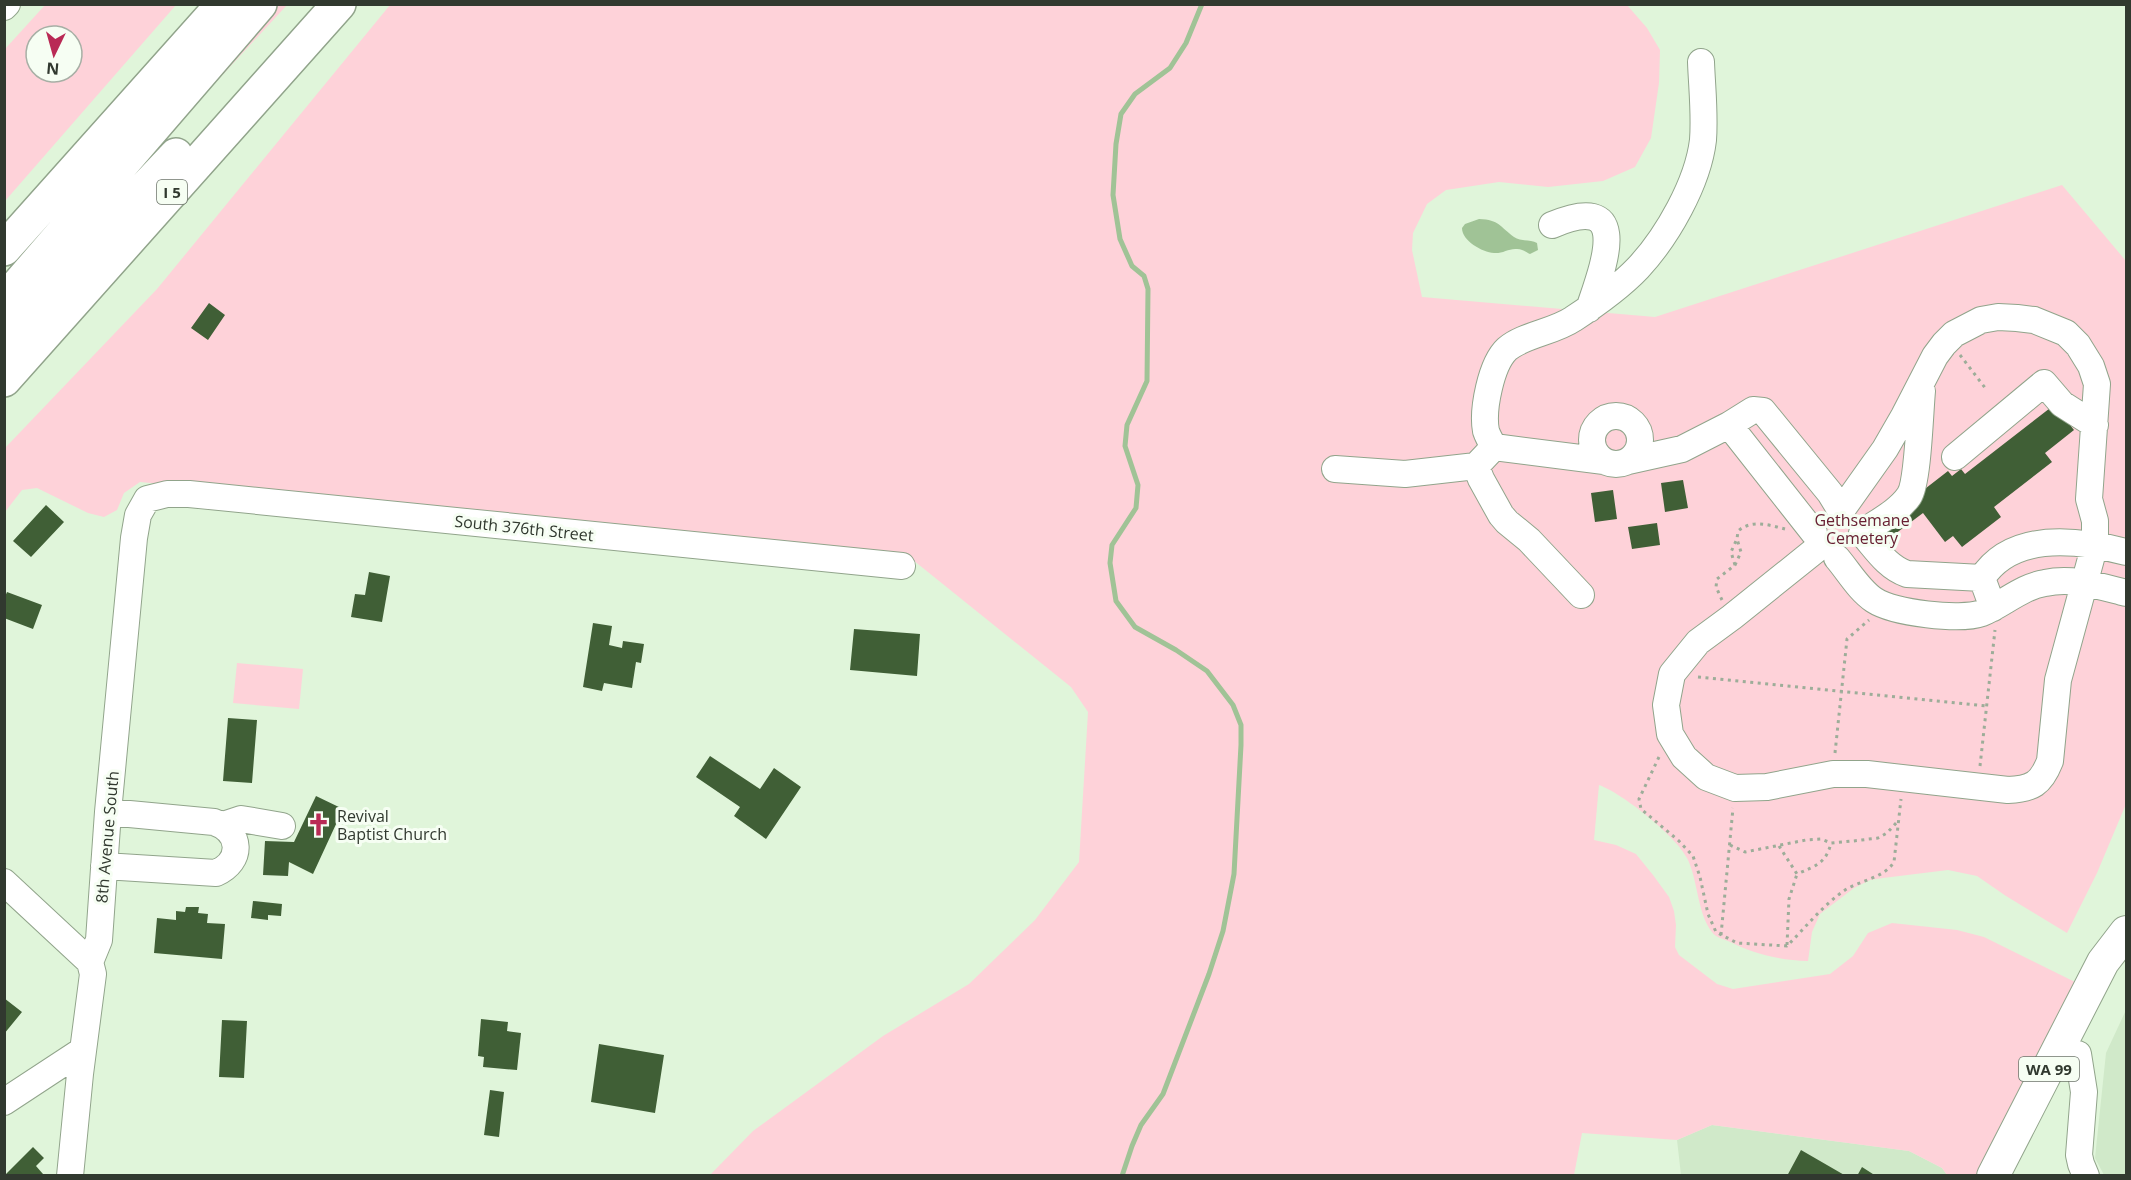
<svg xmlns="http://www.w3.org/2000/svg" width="2131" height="1180" font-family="'Open Sans',sans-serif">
	<rect width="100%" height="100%" fill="#e0f5da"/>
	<!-- built -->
	<path fill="#d0e9c9" d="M2126,1010V1175H2104L2095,1158L2106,1053Z
		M1712,1125L1909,1151L1942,1168L1947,1175H1681L1677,1140Z"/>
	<!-- green -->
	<path fill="#fed2d9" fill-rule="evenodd" d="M46,4L176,5L5,201V49ZM36,36H72V72H36Z
		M274,5H287L157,146Z
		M390,5H1627L1647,28L1660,50L1659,83L1651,138L1635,167L1603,181L1548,187L1499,182L1446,190L1427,204L1413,233L1412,250L1422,297L1655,317L2062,185L2126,261V804L2097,873L2067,933L2006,896L1977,876L1948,870L1883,878L1870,880L1854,888L1820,914L1812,932L1808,961C1779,960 1754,954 1728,941C1723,939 1715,937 1712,932C1697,913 1698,879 1687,858C1676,836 1622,793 1599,785L1594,840L1616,845L1636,854L1653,875L1669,897L1674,911L1676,925L1675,947L1679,955L1717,984L1733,989L1830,974L1853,956L1868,933L1892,923L1957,930L1984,937L2077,983L2027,1083L1976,1175H1947L1942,1168L1909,1151L1712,1125L1677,1140L1582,1133L1574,1175H710L753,1131L883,1036L969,984L1035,920L1079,862L1088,712L1071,687L908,556L897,552L140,482L124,493L117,510L104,517L88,513L37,488L22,490L5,512V448L157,289Z
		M237,663L303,669L299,709L233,703Z"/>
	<!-- water -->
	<path fill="#a0c396" d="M1479,219C1500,220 1499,226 1514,237C1521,242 1531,239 1537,243L1538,250L1530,254C1525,252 1523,249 1517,249C1509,248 1502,254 1494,253C1482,252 1462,241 1462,228L1465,224Z"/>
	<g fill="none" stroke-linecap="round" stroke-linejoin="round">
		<!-- stream -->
		<path stroke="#a0c396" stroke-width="5" d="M1122,1176L1132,1146L1141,1125L1163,1094L1209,974L1223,931L1234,874L1241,745V725L1233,705L1207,671L1176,650L1135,627L1116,601L1110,563L1112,545L1136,508L1138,485L1125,446L1127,425L1147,381L1148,289L1144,276L1132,266L1120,239L1113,195L1116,144L1121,114L1135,94L1170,68L1186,43L1202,4"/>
	</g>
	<!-- building -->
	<path fill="#405f36" d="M209,303L225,315L208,340L191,328Z
		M2054,405L2074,430L2045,453L2052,462L1994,507L2001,517L1962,547L1953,536L1945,542L1923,513L1891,537L1881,523L1948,471L1952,476L1961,469L1965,474Z
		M1683,480L1688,508L1665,512L1661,483Z
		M1613,490L1617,519L1595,522L1591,493Z
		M46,505L64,522L31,557L13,541Z
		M1657,523L1660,545L1632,549L1628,527Z
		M369,572L390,576L382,622L351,617L355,594L365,595Z
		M7,592L42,605L33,629L4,618V599Z
		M593,623L612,626L609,645L622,648L623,641L644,644L641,663L636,662L632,688L604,683L602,691L583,687Z
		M854,629L920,634L917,676L850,670Z
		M228,718L257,720L252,783L223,781Z
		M710,756L760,789L774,768L801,787L766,839L734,816L740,807L696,777Z
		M316,796L343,809L313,874L289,862L288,876L263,875L265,841L294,842Z
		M253,901L282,904L281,916L268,915V920L251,918Z
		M186,907H199L198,913L208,914L207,923L225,924L222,959L154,953L157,918L176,920V911L185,912Z
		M4,998L22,1012L4,1034Z
		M481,1019L508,1022L507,1031L521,1033L517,1070L483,1067L484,1057L478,1056Z
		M222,1020L247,1021L244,1078L219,1077Z
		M599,1044L664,1055L655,1113L591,1102Z
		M490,1090L504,1092L499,1137L484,1135Z
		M33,1147L44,1158L36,1166L43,1174L4,1176Z
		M1801,1150L1846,1176H1787Z
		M1862,1167L1876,1176H1857Z"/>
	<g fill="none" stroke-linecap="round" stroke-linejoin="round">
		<defs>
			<path id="minor" d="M4,7L7,4
				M1552,225C1634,190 1603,267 1589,309
				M1922,391C1920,411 1918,483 1909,496C1898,512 1877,522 1862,533C1876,549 1887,567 1907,574L1982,578L1993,608
				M1592 440a24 24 0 1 1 48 0a24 24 0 1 1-48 0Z
				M1729,425L1753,410L1763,411L1830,493L1841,511L1885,449L1904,416L1935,356L1944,344L1954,334L1981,320L1998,317L2017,318L2034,320L2066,333L2078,345L2091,366L2097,384L2089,499L2095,521V544L2058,680L2050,761C2041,784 2032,789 2008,790L1867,774H1833L1767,787L1735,788L1706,777L1684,757L1670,734L1666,705L1672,674L1698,642L1732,617L1818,548
				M1494,447L1476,466L1481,479L1501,515L1507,522L1529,540L1581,595
				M1955,457L2044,383L2062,404L2095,425
				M1604,461L1494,447C1491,442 1488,437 1486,431C1482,410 1491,364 1507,349C1523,335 1554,332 1573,319C1596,304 1619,288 1638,268C1667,237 1698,183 1703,140C1705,114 1702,88 1701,62
				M1628,461L1682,449L1729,425L1814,533
				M1335,469L1405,474L1476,466
				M1837,558C1849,572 1859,590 1874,600C1894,613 1960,621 1982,613C2004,604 2021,587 2045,583C2073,577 2099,586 2126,593
				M1982,578C2013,530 2080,540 2126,552
				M223,825L241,819L282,826
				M104,866L216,873C243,861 242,832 214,822L108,812
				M4,882L90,962
				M2078,1054L2084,1092L2079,1155L2081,1164L2086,1176
				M4,1102L83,1050
				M70,1176L80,1074L93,974L90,962L99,940L108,812L134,538L138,515L147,499L167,494H189L902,566"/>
			<path id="major" d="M1993,1176L2103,962L2126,932"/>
			<path id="highway" d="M4,249L223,4
				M4,301L260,4
				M4,337L176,155
				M4,380L339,4"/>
		</defs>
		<!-- minor casing -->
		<use href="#minor" stroke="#91a48b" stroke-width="28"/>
		<!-- major casing -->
		<use href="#major" stroke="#91a48b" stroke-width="34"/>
		<!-- highway casing -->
		<use href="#highway" stroke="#91a48b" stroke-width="36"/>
		<!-- path -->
		<path stroke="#9dad99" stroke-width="3" stroke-dasharray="3 4.5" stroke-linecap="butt" d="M1960,355L1986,389
			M1735,565L1731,552L1736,541
			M1722,600L1716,587L1717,579L1735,565L1741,552L1737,539L1738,531C1752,519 1769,525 1785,529
			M1698,677L1986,706
			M1835,753L1847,639L1869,620
			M1659,757L1639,799L1641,809L1679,841L1693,856L1700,877L1708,914L1716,932L1737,943L1787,946C1805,928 1823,905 1845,890C1861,880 1884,878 1894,862L1901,799
			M1980,766L1995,630
			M1730,845L1745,852L1806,840L1821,839L1831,843L1853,841L1878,838L1887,833L1898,821
			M1779,846L1797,874C1815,866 1826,864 1831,843
			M1721,935L1733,808
			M1787,945L1789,899L1797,874"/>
		<!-- minor -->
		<use href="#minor" stroke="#fff" stroke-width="26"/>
		<!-- major -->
		<use href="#major" stroke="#fff" stroke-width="32"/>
		<!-- highway -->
		<use href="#highway" stroke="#fff" stroke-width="33"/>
	</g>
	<!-- icons -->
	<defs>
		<symbol id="church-bare" viewBox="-9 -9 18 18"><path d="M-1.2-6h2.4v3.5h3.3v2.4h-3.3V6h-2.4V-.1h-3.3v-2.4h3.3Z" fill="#b92a55" stroke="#f6fef3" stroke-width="2.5" paint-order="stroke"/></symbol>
	</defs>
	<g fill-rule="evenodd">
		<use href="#church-bare" x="302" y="808" width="33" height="33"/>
	</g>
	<g text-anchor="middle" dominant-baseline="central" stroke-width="6" stroke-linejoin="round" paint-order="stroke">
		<!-- shield labels -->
		<g fill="#f6fef3" stroke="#6c746a" stroke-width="1.5">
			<rect x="157" y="180" width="30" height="24" rx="4.5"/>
			<rect x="2019" y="1057" width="60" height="24" rx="4.5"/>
		</g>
		<g font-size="15" font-weight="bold" fill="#31392f">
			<text x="172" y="192">I 5</text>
			<text x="2049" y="1069">WA 99</text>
		</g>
		<!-- park labels -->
		<g font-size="16" fill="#682032" stroke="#f6fef3">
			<text x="1862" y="520">Gethsemane<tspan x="1862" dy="18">Cemetery</tspan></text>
		</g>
		<!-- street labels -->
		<g font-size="16" fill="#31392f" stroke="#f6fef3">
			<text transform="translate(524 528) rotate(6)">South 376th Street</text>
			<text transform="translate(107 837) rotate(-85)">8th Avenue South</text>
		</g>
		<!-- poi labels -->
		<g font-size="16" fill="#31392f" stroke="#f6fef3" text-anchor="start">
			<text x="337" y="816">Revival<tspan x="337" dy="18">Baptist Church</tspan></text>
		</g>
	</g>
	<!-- border -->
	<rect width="2131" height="1180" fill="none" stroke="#31392f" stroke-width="12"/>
	<!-- north arrow -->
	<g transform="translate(54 54) rotate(185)"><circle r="28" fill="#f6fef3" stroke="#a7afa5" stroke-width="1.5"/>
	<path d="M0-4.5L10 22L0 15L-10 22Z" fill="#b92a55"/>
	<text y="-9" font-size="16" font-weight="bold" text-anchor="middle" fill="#31392f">N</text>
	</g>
</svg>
